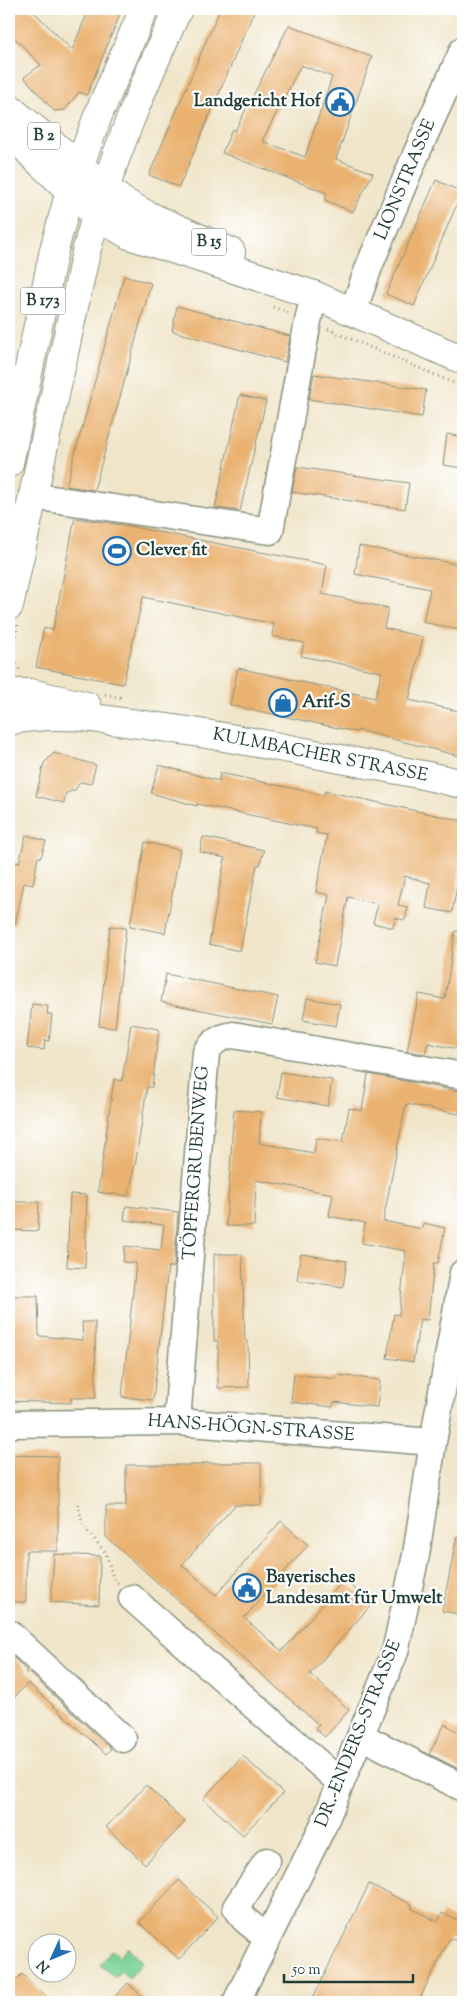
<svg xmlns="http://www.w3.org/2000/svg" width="472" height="2011" font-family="'Sorts Mill Goudy',serif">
	<rect width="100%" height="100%" fill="#fff"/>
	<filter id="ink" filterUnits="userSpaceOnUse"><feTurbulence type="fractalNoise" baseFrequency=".02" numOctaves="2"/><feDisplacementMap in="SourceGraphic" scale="10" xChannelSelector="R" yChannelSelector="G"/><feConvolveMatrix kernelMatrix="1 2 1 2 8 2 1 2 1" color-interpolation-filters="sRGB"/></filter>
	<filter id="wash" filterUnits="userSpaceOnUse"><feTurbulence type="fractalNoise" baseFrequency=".0096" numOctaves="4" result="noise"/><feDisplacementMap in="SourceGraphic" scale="20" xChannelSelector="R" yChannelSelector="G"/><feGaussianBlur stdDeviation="1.12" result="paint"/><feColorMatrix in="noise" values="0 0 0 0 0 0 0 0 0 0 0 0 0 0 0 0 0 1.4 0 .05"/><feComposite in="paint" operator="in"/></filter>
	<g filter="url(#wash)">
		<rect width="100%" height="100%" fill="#f0e5c9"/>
		<!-- green -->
		<path fill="#79d196" stroke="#4c8765" d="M127,1947L143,1962L129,1978L121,1971L115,1977L100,1965L112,1950L119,1956Z"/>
		<g id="blocks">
			<!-- building -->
			<path fill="#eab271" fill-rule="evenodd" d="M9,9H31L72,50L89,9H122L87,95L79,92L65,110L54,111L24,77L41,65L9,32Z
				M220,9H255L179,187L149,175Z
				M289,25L372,57L336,159L373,173L353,212L325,200L327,193L222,153L232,129L235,131ZM301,65L332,77L305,157L262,141Z
				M436,180L462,192L414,306L386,294Z
				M124,276L151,283L122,390L94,490L66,486Z
				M177,306L290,336L285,362L172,331Z
				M314,374L426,390L422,417L309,399Z
				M240,395L266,401L240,511L215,508Z
				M447,434L463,437V468L443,465Z
				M297,467L409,483L405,509L292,492Z
				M75,518L123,525L327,565L322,594L388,608L384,628L423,637L409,700L463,712V757L358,730L357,732L230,705L238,668L375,698L382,672L301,656L304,643L272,636L274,624L143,597L123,684L36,667L44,628L53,630Z
				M359,546L463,565V631L423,622L430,589L355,574Z
				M54,753L96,765L91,784L80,782L75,790L66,793L64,803L36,796L44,763Z
				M159,765L219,781L220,773L324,795L325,791L463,821V865L461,864L452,913L426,908L430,883L405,876L398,905L408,907L405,920L395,918L393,928L373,923L378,904L348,897L335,966L315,962L329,895L316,892L327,835L316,833L317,829L197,804V806L151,793Z
				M26,835L46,841L41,857H38L33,885L24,883L15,924H9V861L19,863Z
				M203,837L264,850L260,865H257L240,951L209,944L225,858L200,852Z
				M145,842L180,850L165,933L130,926Z
				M110,926L126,928L115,1028L99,1026Z
				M455,931L463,932V1050L428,1043L425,1054L407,1051L419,994L445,999Z
				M166,974L278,997L272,1024L161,1002Z
				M307,998L340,1004L336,1026L303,1020Z
				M32,1004L48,1006L47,1014H52L49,1041L45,1040L44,1050L27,1048Z
				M131,1024L159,1029L152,1087H147L136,1160L128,1196L98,1192L114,1079L122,1081Z
				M281,1072L332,1080L328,1106L277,1097Z
				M368,1074L463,1092L459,1114L406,1104L383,1221L422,1229L423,1223L445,1228L438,1263H434L428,1320L420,1319L413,1362L387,1358L394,1314L399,1315L406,1251L362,1243L365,1223L329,1216L333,1194L256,1180L254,1226H226L234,1110L261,1112L259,1143L314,1153L316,1138L343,1142L349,1108L362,1111Z
				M70,1194L87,1195L85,1268L67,1267Z
				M9,1202H39L38,1231L9,1230Z
				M126,1206L178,1212L174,1267H168L153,1400L122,1397L136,1263L123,1262L125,1246L161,1250L164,1225L124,1220Z
				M214,1254H242L245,1341H248L249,1387L218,1388V1341H214Z
				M301,1254L347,1261L343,1287L297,1280Z
				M9,1296H38L39,1336L83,1340L82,1322H95L96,1398H71V1403L9,1401Z
				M294,1374L336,1379L337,1375L380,1380L377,1407L334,1402L333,1407L291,1402Z
				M9,1455L58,1456V1551H26V1602H9Z
				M202,1463H261V1505H235L182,1565L216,1595L281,1521L308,1545L244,1618L282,1651L344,1580L372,1604L310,1674L349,1710L325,1737L315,1729L319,1725L106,1537V1506H126V1465H202Z
				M457,1536H463V1615L442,1611Z
				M54,1554L100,1556L99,1605L51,1602Z
				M14,1658L26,1670V1673L31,1674L111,1749L106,1754L28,1683L9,1703V1663Z
				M445,1724L463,1735V1771L429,1754Z
				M243,1756L283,1793L243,1835L203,1799Z
				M146,1785L185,1822L145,1864L106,1827Z
				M179,1880L218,1917L179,1959L139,1922Z
				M369,1884L413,1905L411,1908L438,1922L442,1913L463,1924V1944L450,1938L418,2002H311Z
				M22,1974L52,2002H9V1988Z
				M128,1983L148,2002H110Z"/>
		</g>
	</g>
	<g filter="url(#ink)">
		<use href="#blocks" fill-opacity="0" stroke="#88917e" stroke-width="1"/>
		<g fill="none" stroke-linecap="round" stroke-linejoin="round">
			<defs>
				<path id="minor" d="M353,311L370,264L417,152L463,50
					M32,496L270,531L308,321L314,295
					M177,1422L206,1052C214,1041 220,1037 233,1035L463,1076
					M9,1424L177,1422L433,1442
					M132,1598L341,1783
					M9,1633L123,1739
					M361,1736L463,1788
					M267,1861L236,1907L244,1919L267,1938
					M236,2002L323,1826L395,1652L416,1555L433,1442L463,1273"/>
				<path id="major" d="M9,108L122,201L147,215L231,252
					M9,129L32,155L96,215L129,235L314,295L463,360
					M9,463L54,250L70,191L99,113L144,9
					M9,606L86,252C108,168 142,88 178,9
					M9,693H30L87,706
					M9,721C51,711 96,718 138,724C233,736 328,757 423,775L463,784"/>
			</defs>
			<!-- minor casing -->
			<use href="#minor" stroke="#88917e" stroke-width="29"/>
			<!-- major casing -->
			<use href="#major" stroke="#88917e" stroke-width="30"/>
			<!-- path -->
			<path stroke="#88917e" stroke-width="3" stroke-dasharray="1 4" stroke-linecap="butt" d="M273,307L288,313
				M328,329L463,387
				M18,625C14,642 9,657 21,671
				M105,694L123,698
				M78,1504L83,1526L106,1553L113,1578L118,1583"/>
			<!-- minor -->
			<use href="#minor" stroke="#fff" stroke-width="26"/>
			<!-- major -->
			<use href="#major" stroke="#fff" stroke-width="28"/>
		</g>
	</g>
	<!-- icons -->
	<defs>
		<symbol id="civic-ring" viewBox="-11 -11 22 22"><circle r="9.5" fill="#fff" stroke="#1f6fb2" stroke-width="1.5"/><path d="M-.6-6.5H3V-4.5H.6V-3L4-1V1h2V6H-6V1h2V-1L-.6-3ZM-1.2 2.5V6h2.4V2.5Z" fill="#1f6fb2"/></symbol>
		<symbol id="stadium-ring" viewBox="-11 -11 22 22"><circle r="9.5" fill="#fff" stroke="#1f6fb2" stroke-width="1.5"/><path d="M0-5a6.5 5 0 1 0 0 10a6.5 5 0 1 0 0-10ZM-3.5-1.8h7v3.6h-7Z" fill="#1f6fb2"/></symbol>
		<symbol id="shop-ring" viewBox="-11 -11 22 22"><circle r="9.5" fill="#fff" stroke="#1f6fb2" stroke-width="1.5"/><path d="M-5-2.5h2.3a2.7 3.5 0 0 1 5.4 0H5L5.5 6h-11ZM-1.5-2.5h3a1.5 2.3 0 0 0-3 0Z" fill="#1f6fb2"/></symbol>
	</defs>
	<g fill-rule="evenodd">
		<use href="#civic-ring" x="324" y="86" width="32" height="32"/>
		<use href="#stadium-ring" x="101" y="535" width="32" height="32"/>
		<use href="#shop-ring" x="267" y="687" width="32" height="32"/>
		<use href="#civic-ring" x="231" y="1572" width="32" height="32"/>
	</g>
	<g text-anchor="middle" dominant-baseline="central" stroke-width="4.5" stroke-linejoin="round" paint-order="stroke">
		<!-- shield labels -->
		<g fill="#fff" stroke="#627771" stroke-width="1">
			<rect x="28" y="122.5" width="32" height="27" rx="4"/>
			<rect x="191.5" y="228.5" width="35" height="27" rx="4"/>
			<rect x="20.5" y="287.5" width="45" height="27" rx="4"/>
		</g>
		<g font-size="16" font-weight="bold" fill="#1f3d34">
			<text x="44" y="136">B 2</text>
			<text x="209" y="242">B 15</text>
			<text x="43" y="301">B 173</text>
		</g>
		<!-- poi labels -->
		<g font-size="18" font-weight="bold" fill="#1f3d34" stroke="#fff" text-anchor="start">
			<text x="321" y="102" text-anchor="end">Landgericht Hof</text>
			<text x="136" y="551">Clever fit</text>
			<text x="302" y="703">Arif-S</text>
			<text x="266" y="1578">Bayerisches<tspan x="266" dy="21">Landesamt für Umwelt</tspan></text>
		</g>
		<!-- street labels -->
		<g font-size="18" fill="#1f3d34" stroke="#fff">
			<text transform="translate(406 180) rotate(-67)">LIONSTRASSE</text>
			<text transform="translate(320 756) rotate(11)">KULMBACHER STRASSE</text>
			<text transform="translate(197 1163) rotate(-86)">TÖPFERGRUBENWEG</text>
			<text transform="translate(251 1429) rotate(4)">HANS-HÖGN-STRASSE</text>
			<text transform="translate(359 1734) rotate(-68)">DR.-ENDERS-STRASSE</text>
		</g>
	</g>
	<!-- margin -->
	<rect width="472" height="2011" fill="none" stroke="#fff" stroke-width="30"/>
	<!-- north arrow -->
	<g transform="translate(52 1958) rotate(226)"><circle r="24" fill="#ffffff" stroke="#a5b1ae"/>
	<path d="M0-4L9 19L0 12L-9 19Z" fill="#1f6fb2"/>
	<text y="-8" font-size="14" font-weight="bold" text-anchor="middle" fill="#1f3d34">N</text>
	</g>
	<!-- scale -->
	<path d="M284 1974v8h129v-8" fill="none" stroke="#1f3d34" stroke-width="2.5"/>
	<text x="292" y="1974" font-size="15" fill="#1f3d34" stroke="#ffffff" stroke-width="4" paint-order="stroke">50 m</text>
</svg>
